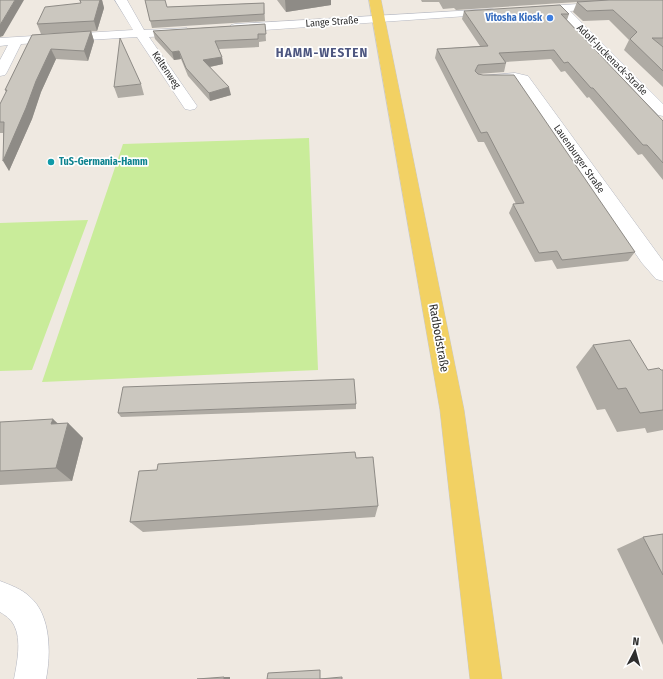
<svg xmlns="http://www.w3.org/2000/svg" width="663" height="679" font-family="'Fira Sans Condensed',sans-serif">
	<rect width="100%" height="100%" fill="#efe9e1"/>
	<!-- pitch -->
	<path fill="#c9ec9a" d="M309,138L318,370L42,382L123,144Z
		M88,220L32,370L0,371V223Z"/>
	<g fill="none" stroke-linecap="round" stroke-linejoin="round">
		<defs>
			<path id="minor" d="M115,0H127L144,30L187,28L189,31L187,34L183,35L149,37L197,106L195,109L190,110L185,109L137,37L21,44L7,72L5,75L0,76V60L8,45L0,46V38L133,30Z
				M641,0H663V5L570,11L663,104V116L658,115L558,12L532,13L528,12L526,10L528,8L532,7Z
				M492,9L496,10L498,12L496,14L235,32L231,31L229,28L231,25L235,24Z
				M515,73L528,76L663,261V281L656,279L642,263L518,82L487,83L482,82L480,79L482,76Z
				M0,581C10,585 22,589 30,597C51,615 51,654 46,679H14C17,663 22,640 14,625C11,619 5,615 0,612Z"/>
			<path id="major" d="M369,0H381L464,410L502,679H470L440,410Z"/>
		</defs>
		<!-- minor casing -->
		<use href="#minor" stroke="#b4b7c1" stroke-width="1"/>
		<!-- major casing -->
		<use href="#major" stroke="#c9c9c9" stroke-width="1"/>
		<!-- minor -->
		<use href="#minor" fill="#fff" fill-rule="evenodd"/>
		<!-- major -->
		<use href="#major" fill="#f2d163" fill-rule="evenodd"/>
	</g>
	<!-- wall -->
	<path fill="#afaba4" d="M79,0H102L104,8L97,31L41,34L37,24L81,3Z
		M145,0L167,7L264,3L265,21L152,28Z
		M277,0H331V5L286,12Z
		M421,0H663V87L624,50L629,40L609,20L583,21L573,12L577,2L456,10L454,8L443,9L439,2H422Z
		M464,11L569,14L567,20L663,121V180L642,154L638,155L589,97L587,98L565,71L561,72L551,59L505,62L506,63L504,72L478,74L635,252L628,261L557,269L552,260L535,262L509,213L513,204H516L484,142H478L435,58L437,49L480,46L462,19Z
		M265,24L266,41L259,42V47L219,49L222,57L223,64L210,67L231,95L210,101L188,76L181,59L174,60L155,39L153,31Z
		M91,31L94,41L88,61L56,59L41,92L32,119L9,171L3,133H0V104L6,92L5,90L32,35Z
		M141,84L144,95L118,98L114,87Z
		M593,345L648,370H663V430L647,433L645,428L617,432L605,409L597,410L576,367Z
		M356,404V409L121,417L118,413Z
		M0,422L58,424L68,423L83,438L72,481L0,485Z
		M356,458L378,506L375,517L143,532L130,522L157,470Z
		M663,534V645L617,549L643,537Z"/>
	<!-- shaded-wall -->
	<path fill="#8e8b86" d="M15,0H24L3,36L0,37V25Z
		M100,0H102L104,8L97,31L94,21Z
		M285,0H331V5L286,12Z
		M91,31L94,41L88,61L84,51Z
		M51,49L56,59L41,92L32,119L9,171L3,161L36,81Z
		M179,51L181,59L174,60L172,52Z
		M222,57L223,64L204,68L203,60Z
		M229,87L231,95L210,101L209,93Z
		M53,419L66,431L68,423L83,438L72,481L56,468L51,424Z
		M224,677H230V679H224Z"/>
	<!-- building -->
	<path fill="#cbc7bf" stroke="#8e8b86" d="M0,0H15L0,25Z
		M80,0H100L94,21L37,24L45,7L81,3Z
		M145,0H165L167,7L264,3V14L150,21Z
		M609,0H663V38H652L663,47V71L630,39L637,32L613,10L587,11L577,2Z
		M560,5L569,14H561L663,121V163L647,145H643L593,88H591L568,62L564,63L554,50L499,53L506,63L478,65L475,71L478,74L483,75H514L635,252L562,260L557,251L539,253L513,204L524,203L487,132L481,133L437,49L488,46L464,11Z
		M265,24L266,34H258V39L215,41L222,57L203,60L229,87L209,93L186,68L179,51L172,52L153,31Z
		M91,31L84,51L51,49L36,81L26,108L3,161L4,122H0V104L7,90H5L32,35Z
		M120,38L141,84L114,87Z
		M630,340L648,370L659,368L661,370H663V410L640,413L626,388L618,389L593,345Z
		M354,379L356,404L118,413L123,387Z
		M53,419L51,424L68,423L56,468L0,471V422Z
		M355,452L356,458L373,457L378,506L130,522L139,471L157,470L158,464Z
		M663,534V575L643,537Z
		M320,670V679L342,677V679H267L268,673Z
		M224,677V679H197Z"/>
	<!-- markers -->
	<circle fill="#3f7fe0" stroke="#fff" stroke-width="1.5" cx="550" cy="18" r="4"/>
	<circle fill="#0f9aa8" stroke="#fff" stroke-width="1.5" cx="51" cy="162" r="4"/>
	<g text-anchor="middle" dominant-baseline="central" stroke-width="3.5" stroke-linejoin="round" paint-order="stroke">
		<!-- far-shop labels -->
		<g font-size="10" font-weight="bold" fill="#366cbe" stroke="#fff" text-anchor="end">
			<text x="542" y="18">Vitosha Kiosk</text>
		</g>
		<!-- far-street labels -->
		<g font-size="10" fill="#2e2e2e" stroke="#fff">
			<text transform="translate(332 22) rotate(-4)">Lange Straße</text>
			<text transform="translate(612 60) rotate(45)">Adolf-Juckenack-Straße</text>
			<text transform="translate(166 70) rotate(56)">Keltenweg</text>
			<text transform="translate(579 159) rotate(55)">Lauenburger Straße</text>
		</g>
		<!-- far-culture labels -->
		<g font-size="10" font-weight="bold" fill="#0d838f" stroke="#fff" text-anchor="start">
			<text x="59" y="162">TuS-Germania-Hamm</text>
		</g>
		<!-- street labels -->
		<g font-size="12" fill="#2e2e2e" stroke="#fff">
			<text transform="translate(439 338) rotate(80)">Radbodstraße</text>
		</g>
		<!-- far-district labels -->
		<g font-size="13" font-weight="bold" letter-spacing="1" fill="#4d5680" stroke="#fff">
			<text x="322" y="52">HAMM-WESTEN</text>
		</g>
	</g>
	<!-- north arrow -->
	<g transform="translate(635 651) rotate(6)" stroke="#ffffff" stroke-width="3" paint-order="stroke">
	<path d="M0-3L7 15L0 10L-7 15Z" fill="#2e2e2e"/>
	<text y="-6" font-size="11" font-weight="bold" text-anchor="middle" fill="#2e2e2e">N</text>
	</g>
</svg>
